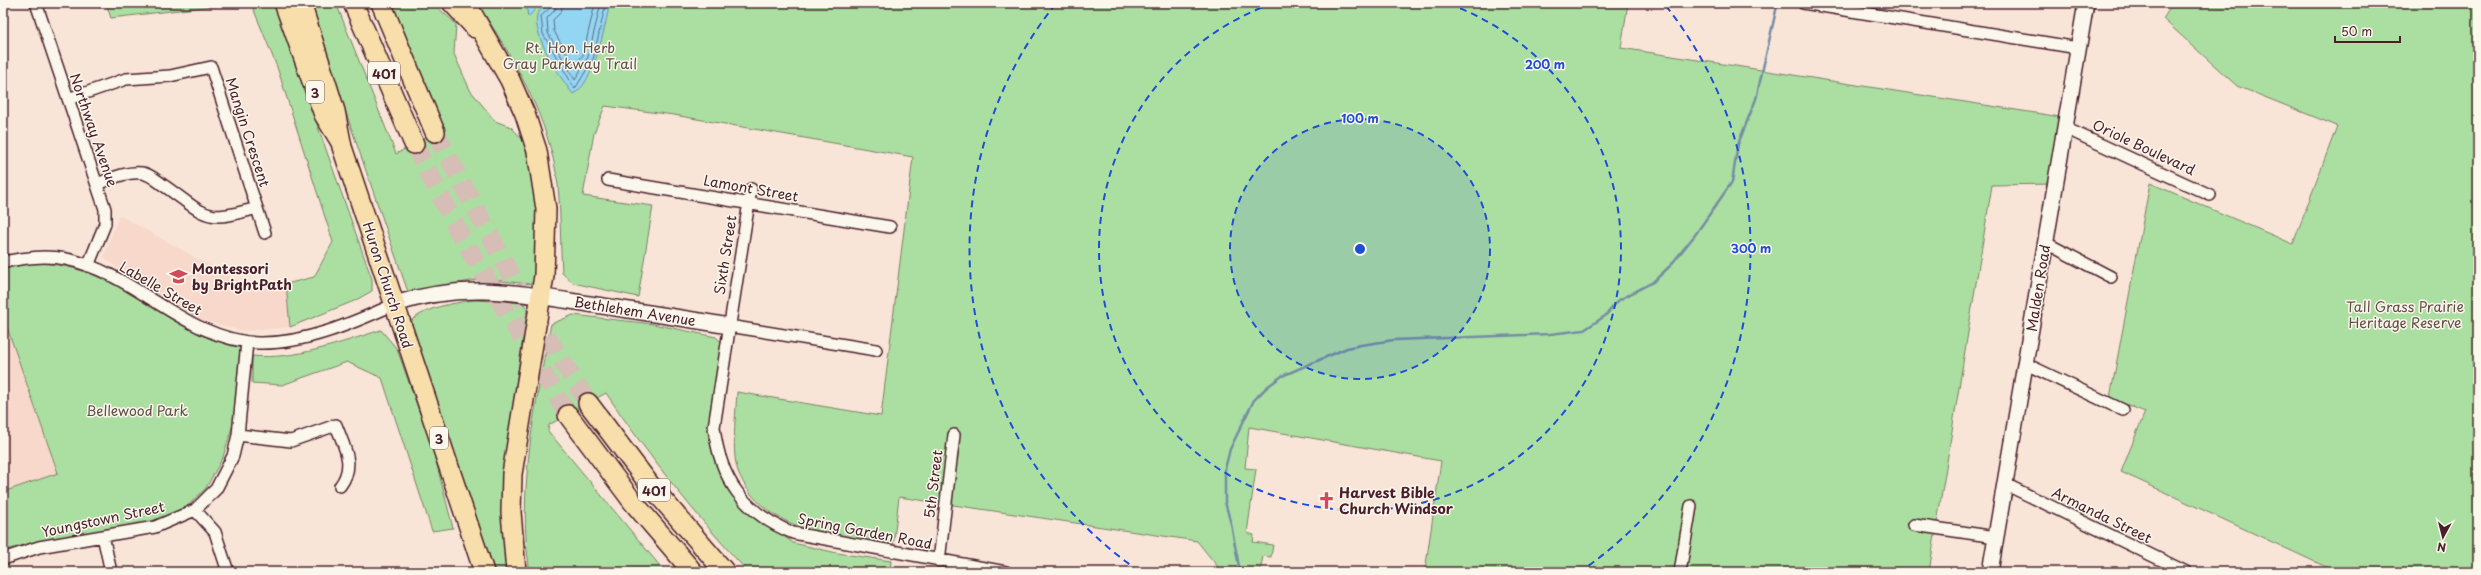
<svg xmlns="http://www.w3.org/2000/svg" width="2481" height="575" font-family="'Playpen Sans',sans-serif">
	<rect width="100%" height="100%" fill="#f9e5d8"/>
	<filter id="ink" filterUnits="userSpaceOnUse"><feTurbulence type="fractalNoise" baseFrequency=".025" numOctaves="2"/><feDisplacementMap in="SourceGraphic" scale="8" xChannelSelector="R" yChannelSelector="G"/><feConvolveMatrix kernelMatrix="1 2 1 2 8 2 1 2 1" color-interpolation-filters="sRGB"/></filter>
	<g filter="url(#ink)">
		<!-- built -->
		<path fill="#f7d8ca" d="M119,215L241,283L286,284L290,327L243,331L202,320L119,269L104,257Z
			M3,316L58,473L3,492Z"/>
		<!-- green -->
		<path fill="#abdfa1" stroke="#7a7f66" d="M106,3H239L111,18Z
			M251,3H274L372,279V291L354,301L290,327L286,284L314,277L333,242L277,67Z
			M308,3H336L396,154L444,127L392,3H433L456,24L454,54L470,90L495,121L511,127L525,142L534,173L539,228L536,280L530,284L482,279L408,292Z
			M477,3H1628L1621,48L2067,118L2055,184L1992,185L1929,572L1425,571L1441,461L1249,427L1245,468L1256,469L1247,533L1254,535L1253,542L1273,545L1271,557L1263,556L1260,572H1222L1197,541L899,497L893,547C838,536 762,533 738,471C731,454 736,411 737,392L881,416L913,157L674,115L605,106L594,133L583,196L653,206L638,297L573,283L562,273C560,244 561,214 558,185C549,117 514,59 477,3Z
			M2173,3H2478V572H2337L2121,472L2145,412L2110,398L2150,183L2293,244L2337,126L2237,86L2163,19Z
			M27,263C97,262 128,296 185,327C203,336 223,342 242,348L234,421L223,457L206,488L181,512L149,523L3,550V492L58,473L3,316V270Z
			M472,300L517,302L524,304L527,310L509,434L510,572H495L412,329V320C429,306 452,304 472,300Z
			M573,315L653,324L716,337L721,342L711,423L712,449L722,475L740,504L793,543L837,553L891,561L890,572H748C696,516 649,457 606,393L549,425L548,431L665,572H530C516,496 536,399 551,324Z
			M381,330L397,349L433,450L453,528L432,531L382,378L347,362L282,385L252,383V356C296,360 339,343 381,330Z"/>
		<!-- water -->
		<path fill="#92d6f4" stroke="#758da4" d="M526,3H541L528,17Z
			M551,3H610C605,25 594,85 573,94C561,79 532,35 537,15C539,9 546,6 551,3Z"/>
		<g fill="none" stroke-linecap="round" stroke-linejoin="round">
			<!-- shore -->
			<path stroke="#67687b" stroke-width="1" d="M552,3L551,7L541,16L543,34L575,89L593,59L606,3
				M557,3L555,10L547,18L548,33L575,80L588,57L601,3
				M563,3L561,12L553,20L554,31L574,66L583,55L595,3"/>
			<!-- stream -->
			<path stroke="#758da4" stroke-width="2.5" d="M1240,572L1231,524L1225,502V469L1230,449L1254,400L1267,387L1282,376L1347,348L1361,345L1394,340L1550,334L1584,330L1605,316L1619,300L1653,282L1670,266L1695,235L1732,182L1738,144L1756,99L1777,6"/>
			<!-- highway-tunnel -->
			<path stroke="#d6bdb5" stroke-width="19" stroke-dasharray="19 10" stroke-linecap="butt" d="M435,132L523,298L588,403
				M414,144L460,234L568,415"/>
			<defs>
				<path id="street" d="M36,3L105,209V224L88,266
					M1803,3L2078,48
					M68,99L126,79L170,76L211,67L265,233
					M2065,128L2210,195
					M608,180L890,227
					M97,184C110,179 127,171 142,173C151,174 158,182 166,187C208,217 205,223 257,208
					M751,189L714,427C720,480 744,513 793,533L1006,572
					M2046,243L2111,277
					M3,262C24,258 45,255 66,259C136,273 185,340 259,343C305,344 353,323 395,304
					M729,326L876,350
					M2026,364L2123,410
					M238,435L291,441L336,425C344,447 356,465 340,486
					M2005,484L2186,572
					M195,510L215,532L228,572
					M1914,525L1996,537
					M103,536L111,572
					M3,559L39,547L155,527L195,510L216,489L233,456L238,435L247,342
					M939,561L954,435
					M1680,572L1691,506"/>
				<path id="secondary" d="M395,304C465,281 518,293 589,304C636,311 683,318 729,326
					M1990,572L2086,3"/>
				<path id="primary" d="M283,3L323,115L339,141
					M451,3L475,29"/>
				<path id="highway" d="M301,3L335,111L342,147L484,572
					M353,3L414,144
					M381,3L435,132
					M466,3L510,80L525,114L537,151L546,209L544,276L512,474L511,512L516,572
					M588,403L650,485L725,572
					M568,415L633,502L693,572"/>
			</defs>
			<!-- street casing -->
			<use href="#street" stroke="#4a1f2b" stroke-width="14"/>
			<!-- secondary casing -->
			<use href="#secondary" stroke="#4a1f2b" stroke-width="18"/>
			<!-- primary casing -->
			<use href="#primary" stroke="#4a1f2b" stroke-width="20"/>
			<!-- highway casing -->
			<use href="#highway" stroke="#4a1f2b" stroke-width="22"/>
			<!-- street -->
			<use href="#street" stroke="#fbf7ec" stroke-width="11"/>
			<!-- secondary -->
			<use href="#secondary" stroke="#fbf7ec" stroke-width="15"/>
			<!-- primary -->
			<use href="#primary" stroke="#f8deab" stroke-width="17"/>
			<!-- highway -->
			<use href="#highway" stroke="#f8deab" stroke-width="19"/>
		</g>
	</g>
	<!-- distance rings -->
	<circle cx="1360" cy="249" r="130" fill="#1d4ed8" fill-opacity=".12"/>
	<g fill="none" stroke="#1d4ed8" stroke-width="2" stroke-dasharray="7 5">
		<circle cx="1360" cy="249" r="130"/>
		<path d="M1449 4A261 261 0 1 1 1271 4"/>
		<path d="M1139 571A391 391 0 0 1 1054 6M1666 6A391 391 0 0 1 1581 571"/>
	</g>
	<!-- icons -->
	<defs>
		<symbol id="school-bare" viewBox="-9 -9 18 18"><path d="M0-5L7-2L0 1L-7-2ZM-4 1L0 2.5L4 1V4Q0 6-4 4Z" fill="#d1495b" stroke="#fbf7ec" stroke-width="2.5" paint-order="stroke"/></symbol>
		<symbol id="church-bare" viewBox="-9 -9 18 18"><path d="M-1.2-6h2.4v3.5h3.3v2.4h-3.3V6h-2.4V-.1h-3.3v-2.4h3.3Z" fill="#d1495b" stroke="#fbf7ec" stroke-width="2.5" paint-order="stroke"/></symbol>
	</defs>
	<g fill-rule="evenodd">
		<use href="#school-bare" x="166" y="264" width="25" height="25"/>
		<use href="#church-bare" x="1314" y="488" width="25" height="25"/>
	</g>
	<g text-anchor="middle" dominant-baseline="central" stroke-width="3" stroke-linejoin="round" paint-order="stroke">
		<!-- shield labels -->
		<g fill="#fbf7ec" stroke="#7f6065" stroke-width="1">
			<rect x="368" y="62" width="32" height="22" rx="3"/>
			<rect x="306" y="81" width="18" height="22" rx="3"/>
			<rect x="430" y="427" width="18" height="22" rx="3"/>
			<rect x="638" y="479" width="32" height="22" rx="3"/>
		</g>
		<g font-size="13" font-weight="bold" fill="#4a1f2b">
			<text x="384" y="73">401</text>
			<text x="315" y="92">3</text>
			<text x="439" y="438">3</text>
			<text x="654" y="490">401</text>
		</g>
		<!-- park labels -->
		<g font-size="14" fill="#624f48" stroke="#fbf7ec">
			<text x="570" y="47">Rt. Hon. Herb<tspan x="570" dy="16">Gray Parkway Trail</tspan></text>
			<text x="2405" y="306">Tall Grass Prairie<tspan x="2405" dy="16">Heritage Reserve</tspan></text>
			<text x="137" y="410">Bellewood Park</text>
		</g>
		<!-- street labels -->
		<g font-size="14" fill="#4a1f2b" stroke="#fbf7ec">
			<text transform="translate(94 130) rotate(71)">Northway Avenue</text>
			<text transform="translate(248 132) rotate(72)">Mangin Crescent</text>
			<text transform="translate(2144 147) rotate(25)">Oriole Boulevard</text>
			<text transform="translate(751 188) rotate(10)">Lamont Street</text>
			<text transform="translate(725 255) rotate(-81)">Sixth Street</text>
			<text transform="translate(388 285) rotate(72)">Huron Church Road</text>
			<text transform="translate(161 288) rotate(30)">Labelle Street</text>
			<text transform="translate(2038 288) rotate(-81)">Malden Road</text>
			<text transform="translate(635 311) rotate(9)">Bethlehem Avenue</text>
			<text transform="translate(933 484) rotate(-83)">5th Street</text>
			<text transform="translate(2102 515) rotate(26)">Armanda Street</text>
			<text transform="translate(103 519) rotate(-12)">Youngstown Street</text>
			<text transform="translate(865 531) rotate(11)">Spring Garden Road</text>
		</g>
		<!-- poi labels -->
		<g font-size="14" font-weight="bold" fill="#4a1f2b" stroke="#fbf7ec" text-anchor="start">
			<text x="192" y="268">Montessori<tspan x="192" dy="16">by BrightPath</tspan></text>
			<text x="1339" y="492">Harvest Bible<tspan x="1339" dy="16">Church Windsor</tspan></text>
		</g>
	</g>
	<circle cx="1360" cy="249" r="6" fill="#1d4ed8" stroke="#fbf7ec" stroke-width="2"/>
	<g font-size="12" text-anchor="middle" font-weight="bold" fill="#1d4ed8" stroke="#fbf7ec" stroke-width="3" stroke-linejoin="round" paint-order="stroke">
		<text x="1545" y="69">200 m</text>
		<text x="1360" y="123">100 m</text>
		<text x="1751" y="253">300 m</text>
	</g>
	<!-- margin -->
	<rect width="2481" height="575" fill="none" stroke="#fbf7ec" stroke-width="16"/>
	<rect x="8" y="8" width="2465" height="559" fill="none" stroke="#4a1f2b" stroke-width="1.5" filter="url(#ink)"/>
	<!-- north arrow -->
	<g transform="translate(2443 537) rotate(187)" stroke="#fbf7ec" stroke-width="3" paint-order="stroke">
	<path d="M0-3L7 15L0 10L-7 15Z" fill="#4a1f2b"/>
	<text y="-6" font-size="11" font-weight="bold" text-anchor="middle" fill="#4a1f2b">N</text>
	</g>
	<!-- scale -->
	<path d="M2335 36v6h65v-6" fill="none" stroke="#4a1f2b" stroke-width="2"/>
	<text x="2341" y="36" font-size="12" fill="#4a1f2b" stroke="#fbf7ec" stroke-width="3" paint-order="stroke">50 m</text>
</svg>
